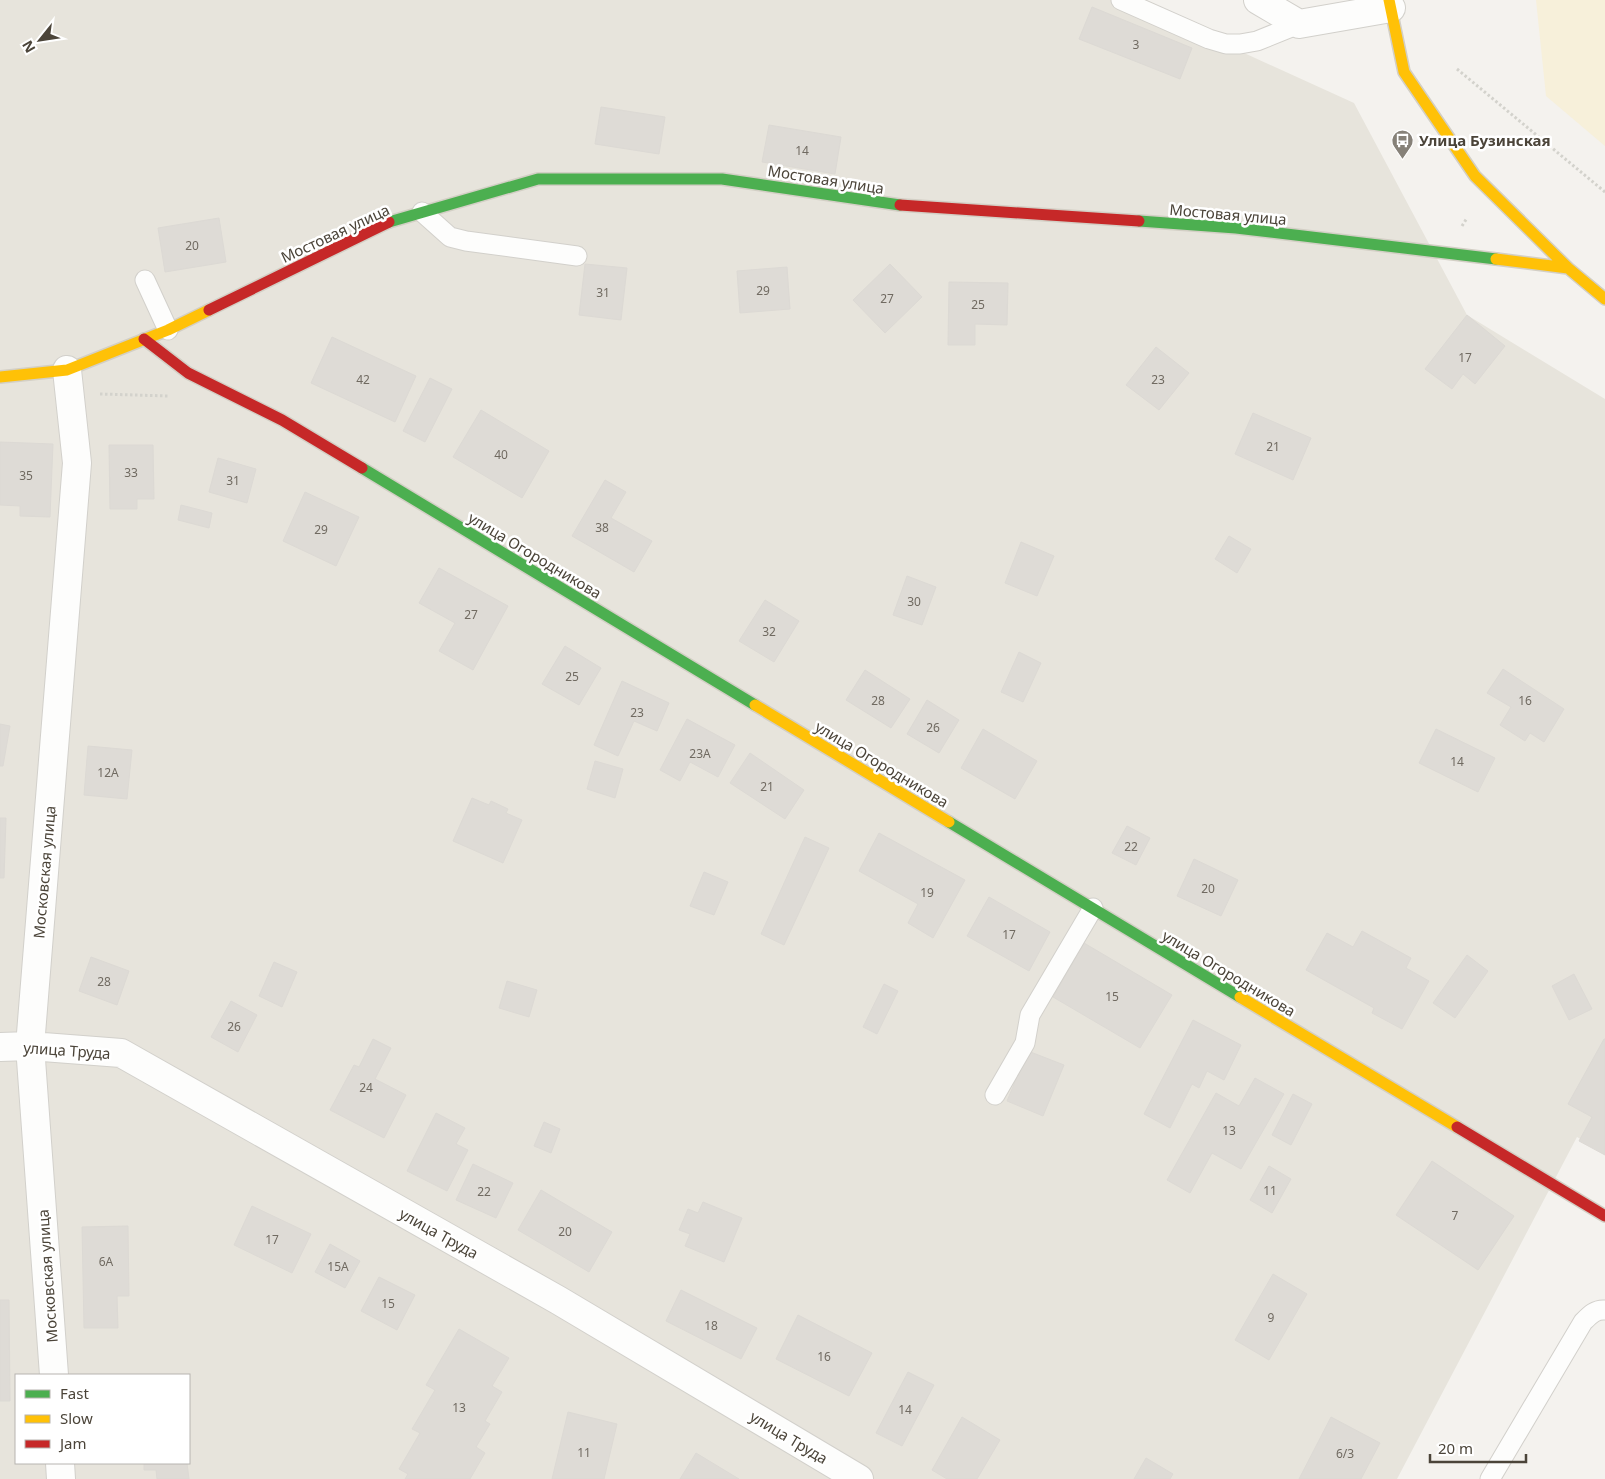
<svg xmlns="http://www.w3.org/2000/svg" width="1605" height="1479" font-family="'Noto Sans',sans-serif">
	<rect width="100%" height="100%" fill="#f4f2ee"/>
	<!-- residential -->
	<path fill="#e7e4dc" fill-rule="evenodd" d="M0,0H1128L1354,103L1467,315L1605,399V1153L1577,1137L1397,1479H0ZM16,1375H189V1463H16Z"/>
	<!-- sand -->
	<path fill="#f7f0da" d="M1536,0H1605V146L1546,96Z"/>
	<!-- building -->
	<path fill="#dedbd6" stroke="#dcd9d4" d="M1092,7L1192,48L1180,79L1079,39Z
		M601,107L665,117L659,154L595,144Z
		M769,125L841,137L835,174L762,162Z
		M219,218L226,262L165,272L158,228Z
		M585,264L627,268L621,320L579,315Z
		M890,264L922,297L885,333L853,300Z
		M787,267L790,309L740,313L737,271Z
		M949,282L1008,283L1007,325L975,324V345H948Z
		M1467,315L1505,346L1475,384L1463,374L1452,389L1425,369Z
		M332,337L416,376L395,422L311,383Z
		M1156,347L1189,373L1159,410L1126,385Z
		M430,378L452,389L425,442L403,431Z
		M481,410L549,451L522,498L453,457Z
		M1253,413L1311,438L1293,480L1235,454Z
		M0,442L53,444L50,517L20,516V506L0,505Z
		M109,445H153L154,499H137V509H110Z
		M218,458L256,469L247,503L209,492Z
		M605,480L626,492L611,518L652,541L634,572L572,536Z
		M305,492L359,517L336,566L283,541Z
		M181,505L212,513L209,528L178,520Z
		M1229,536L1251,549L1237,573L1215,559Z
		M1021,542L1054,556L1037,596L1005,583Z
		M439,568L508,606L473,670L439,651L455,623L419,603Z
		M907,576L936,587L922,625L893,615Z
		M765,600L799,621L774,662L739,641Z
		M565,646L601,668L579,705L542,684Z
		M1019,652L1041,663L1023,702L1001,692Z
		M1503,669L1564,709L1544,742L1530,733L1525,741L1500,725L1511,707L1487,693Z
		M865,670L910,699L891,728L846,700Z
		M622,681L669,703L657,731L634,721L618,756L594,745Z
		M927,700L959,720L939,753L907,734Z
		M687,719L735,745L718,777L690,762L680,781L660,770Z
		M0,724L10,726L3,766H0Z
		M983,729L1037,761L1015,799L961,768Z
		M1436,729L1495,758L1478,792L1419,763Z
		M88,746L132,750L127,799L84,795Z
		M750,753L804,790L785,819L730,783Z
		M595,761L623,769L615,798L587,789Z
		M472,798L489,805L491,801L508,809L506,813L522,820L503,863L453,841Z
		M0,818H6L4,878H0Z
		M1127,826L1150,838L1136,865L1112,853Z
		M879,833L965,880L933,938L908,923L918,904L859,871Z
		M805,837L829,848L784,945L761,934Z
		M1194,859L1238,880L1221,916L1177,896Z
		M704,872L728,882L714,915L690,906Z
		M989,897L1050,932L1029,971L967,936Z
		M1362,931L1411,958L1406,968L1429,981L1402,1029L1372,1013L1374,1008L1306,970L1327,933L1353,947Z
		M1084,943L1172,995L1140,1048L1053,997Z
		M1467,955L1488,971L1455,1018L1433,1003Z
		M91,957L129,971L117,1005L79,991Z
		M274,962L297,972L282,1007L259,996Z
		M1574,974L1592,1009L1569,1020L1552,986Z
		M507,981L537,990L529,1017L499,1008Z
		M884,984L898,991L877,1034L863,1027Z
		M231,1001L257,1015L238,1052L211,1037Z
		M1193,1020L1241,1045L1224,1080L1207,1071L1199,1088L1192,1084L1170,1128L1144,1114Z
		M373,1039L391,1048L375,1079L406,1095L384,1138L330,1110L354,1065L359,1067Z
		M1604,1039H1605V1155L1579,1141L1592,1117L1568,1104Z
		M1028,1051L1064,1065L1043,1116L1007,1101Z
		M1255,1078L1284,1094L1241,1169L1212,1153L1190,1193L1167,1180L1216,1093L1239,1106Z
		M1293,1094L1312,1104L1291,1145L1272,1135Z
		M436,1113L465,1128L456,1144L468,1150L447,1191L407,1171Z
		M544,1122L560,1129L551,1153L534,1146Z
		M1432,1161L1514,1216L1478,1270L1396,1215Z
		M473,1164L513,1183L496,1218L456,1200Z
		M1269,1166L1291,1179L1272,1213L1250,1200Z
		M541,1190L612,1232L589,1272L518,1230Z
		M703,1202L742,1218L724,1262L685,1246L690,1234L679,1230L688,1209L698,1213Z
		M252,1206L311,1234L292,1273L234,1245Z
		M128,1226L129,1296H117L118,1328H84L82,1227Z
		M330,1244L360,1261L345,1288L315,1272Z
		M1273,1274L1307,1294L1269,1360L1235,1340Z
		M379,1277L415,1295L397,1330L361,1311Z
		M681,1290L757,1328L741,1359L666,1321Z
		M0,1300H9L10,1401H0Z
		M798,1315L872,1353L849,1396L776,1359Z
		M459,1329L509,1358L492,1386L502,1392L485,1421L490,1424L476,1447L485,1453L470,1479H405L408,1474L399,1469L420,1433L412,1429L435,1390L426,1385Z
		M908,1372L934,1385L902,1446L876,1433Z
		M568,1412L617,1424L604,1479H552Z
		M962,1417L1000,1440L977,1479H947L932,1470Z
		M1331,1417L1380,1443L1361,1479H1299Z
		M696,1453L739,1479H680Z
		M1146,1458L1173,1474L1170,1479H1134Z
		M144,1463H187L189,1479H157L156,1470H144Z"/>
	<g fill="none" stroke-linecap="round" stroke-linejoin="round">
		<defs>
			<path id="lane" d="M1121,0L1209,39L1226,44H1240L1257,41L1299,24
				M422,212L450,237L466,241L577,256
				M145,280L168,330
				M995,1095L1025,1043L1030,1015L1093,908
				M1490,1479L1583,1322C1589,1316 1595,1309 1605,1310"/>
			<path id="street" d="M1258,0L1299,24L1391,8
				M0,1047L30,1046L121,1053L558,1300L859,1479
				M54,1375L30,1046L77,463L67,370
				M60,1463L61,1479"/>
			<path id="fast" d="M1139,221L1236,228L1496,259
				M389,222L538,179H722L900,205
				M362,468L755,705
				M949,822L1240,997"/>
			<path id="slow" d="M1389,0L1404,72L1475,176L1568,268L1605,299
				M1496,259L1568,268
				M0,377L67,370L168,330L209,310
				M755,705L949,822
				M1240,997L1457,1127"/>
			<path id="jam" d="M900,205L1139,221
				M209,310L389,222
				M144,339L188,373L282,420L362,468
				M1457,1127L1605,1216"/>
		</defs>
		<!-- lane casing -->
		<use href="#lane" stroke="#d2d0cb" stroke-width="21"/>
		<!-- street casing -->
		<use href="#street" stroke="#d2d0cb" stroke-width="30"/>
		<!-- fast casing -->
		<use href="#fast" stroke="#d3cfc5" stroke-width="14"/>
		<!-- slow casing -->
		<use href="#slow" stroke="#d3cfc5" stroke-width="14"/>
		<!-- jam casing -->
		<use href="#jam" stroke="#d3cfc5" stroke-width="14"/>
		<!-- path -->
		<path stroke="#d3d2cc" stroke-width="3" stroke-dasharray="2.5 2.5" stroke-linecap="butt" d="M1457,69L1605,192
			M1462,226L1467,218
			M100,394L169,396"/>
		<!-- lane -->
		<use href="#lane" stroke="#fdfdfc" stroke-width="19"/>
		<!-- street -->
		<use href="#street" stroke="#fdfdfc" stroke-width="28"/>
		<!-- fast -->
		<use href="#fast" stroke="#4caf50" stroke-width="11"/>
		<!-- slow -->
		<use href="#slow" stroke="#ffc107" stroke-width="11"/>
		<!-- jam -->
		<use href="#jam" stroke="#c62828" stroke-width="11"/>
	</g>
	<!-- icons -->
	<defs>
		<symbol id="bus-pin" viewBox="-11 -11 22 30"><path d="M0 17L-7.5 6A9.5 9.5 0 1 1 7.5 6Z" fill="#868178" stroke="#fff"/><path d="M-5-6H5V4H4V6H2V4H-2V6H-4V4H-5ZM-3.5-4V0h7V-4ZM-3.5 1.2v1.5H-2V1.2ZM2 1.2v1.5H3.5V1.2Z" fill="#fff"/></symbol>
	</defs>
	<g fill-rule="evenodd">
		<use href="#bus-pin" x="1390" y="128" width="25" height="34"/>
	</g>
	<g text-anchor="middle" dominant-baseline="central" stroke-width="5" stroke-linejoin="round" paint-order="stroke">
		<!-- number labels -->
		<g font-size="12" fill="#706a61">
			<text x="1136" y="44">3</text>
			<text x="802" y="150">14</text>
			<text x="192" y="245">20</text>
			<text x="763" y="290">29</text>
			<text x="603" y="292">31</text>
			<text x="887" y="298">27</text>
			<text x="978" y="304">25</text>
			<text x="1465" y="357">17</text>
			<text x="363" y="379">42</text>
			<text x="1158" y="379">23</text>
			<text x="1273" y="446">21</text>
			<text x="501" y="454">40</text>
			<text x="131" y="472">33</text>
			<text x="26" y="475">35</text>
			<text x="233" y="480">31</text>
			<text x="602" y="527">38</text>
			<text x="321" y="529">29</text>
			<text x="914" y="601">30</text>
			<text x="471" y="614">27</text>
			<text x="769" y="631">32</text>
			<text x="572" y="676">25</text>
			<text x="878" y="700">28</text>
			<text x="1525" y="700">16</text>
			<text x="637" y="712">23</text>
			<text x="933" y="727">26</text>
			<text x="700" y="753">23А</text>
			<text x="1457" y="761">14</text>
			<text x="108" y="772">12А</text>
			<text x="767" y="786">21</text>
			<text x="1131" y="846">22</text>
			<text x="1208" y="888">20</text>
			<text x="927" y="892">19</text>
			<text x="1009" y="934">17</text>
			<text x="104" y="981">28</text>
			<text x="1112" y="996">15</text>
			<text x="234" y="1026">26</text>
			<text x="366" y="1087">24</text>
			<text x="1229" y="1130">13</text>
			<text x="1270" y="1190">11</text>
			<text x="484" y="1191">22</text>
			<text x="1455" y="1215">7</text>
			<text x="565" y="1231">20</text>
			<text x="272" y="1239">17</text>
			<text x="106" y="1261">6А</text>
			<text x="338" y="1266">15А</text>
			<text x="388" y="1303">15</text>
			<text x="1271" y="1317">9</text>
			<text x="711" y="1325">18</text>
			<text x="824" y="1356">16</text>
			<text x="459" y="1407">13</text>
			<text x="905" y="1409">14</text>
			<text x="584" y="1452">11</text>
			<text x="1345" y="1453">6/3</text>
		</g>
		<!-- poi labels -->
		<g font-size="15" font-weight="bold" fill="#4b4439" stroke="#fff" text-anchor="start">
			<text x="1419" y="140">Улица Бузинская</text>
		</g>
		<!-- street labels -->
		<g font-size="15" fill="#4b4439" stroke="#fff">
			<text transform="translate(826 179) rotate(9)">Мостовая улица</text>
			<text transform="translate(1228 214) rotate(5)">Мостовая улица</text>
			<text transform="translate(335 233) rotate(-25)">Мостовая улица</text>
			<text transform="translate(535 555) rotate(31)">улица Огородникова</text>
			<text transform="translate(882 764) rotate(31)">улица Огородникова</text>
			<text transform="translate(44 872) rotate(-85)">Московская улица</text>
			<text transform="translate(1229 973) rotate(31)">улица Огородникова</text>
			<text transform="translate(67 1050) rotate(4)">улица Труда</text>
			<text transform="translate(439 1233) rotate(29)">улица Труда</text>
			<text transform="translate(47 1276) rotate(-94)">Московская улица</text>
			<text transform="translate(789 1437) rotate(31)">улица Труда</text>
		</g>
	</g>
	<!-- legend -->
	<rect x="15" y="1374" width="175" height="90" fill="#ffffff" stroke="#b7b4b0"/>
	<rect x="25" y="1390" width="25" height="8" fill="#4caf50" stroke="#b7b4b0"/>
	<text x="60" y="1399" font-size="15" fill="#4b4439">Fast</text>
	<rect x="25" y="1415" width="25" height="8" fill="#ffc107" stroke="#b7b4b0"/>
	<text x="60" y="1424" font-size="15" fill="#4b4439">Slow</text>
	<rect x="25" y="1440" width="25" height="8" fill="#c62828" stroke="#b7b4b0"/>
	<text x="60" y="1449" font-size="15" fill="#4b4439">Jam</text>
	<!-- north arrow -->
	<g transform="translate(40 40) rotate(240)" stroke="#ffffff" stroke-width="4" paint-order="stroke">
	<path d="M0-4L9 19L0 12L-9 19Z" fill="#4b4439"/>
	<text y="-8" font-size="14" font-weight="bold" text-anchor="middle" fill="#4b4439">N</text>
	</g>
	<!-- scale -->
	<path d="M1430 1454v8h96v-8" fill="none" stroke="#4b4439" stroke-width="2.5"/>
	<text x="1438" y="1454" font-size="15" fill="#4b4439" stroke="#ffffff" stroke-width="4" paint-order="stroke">20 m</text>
</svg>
